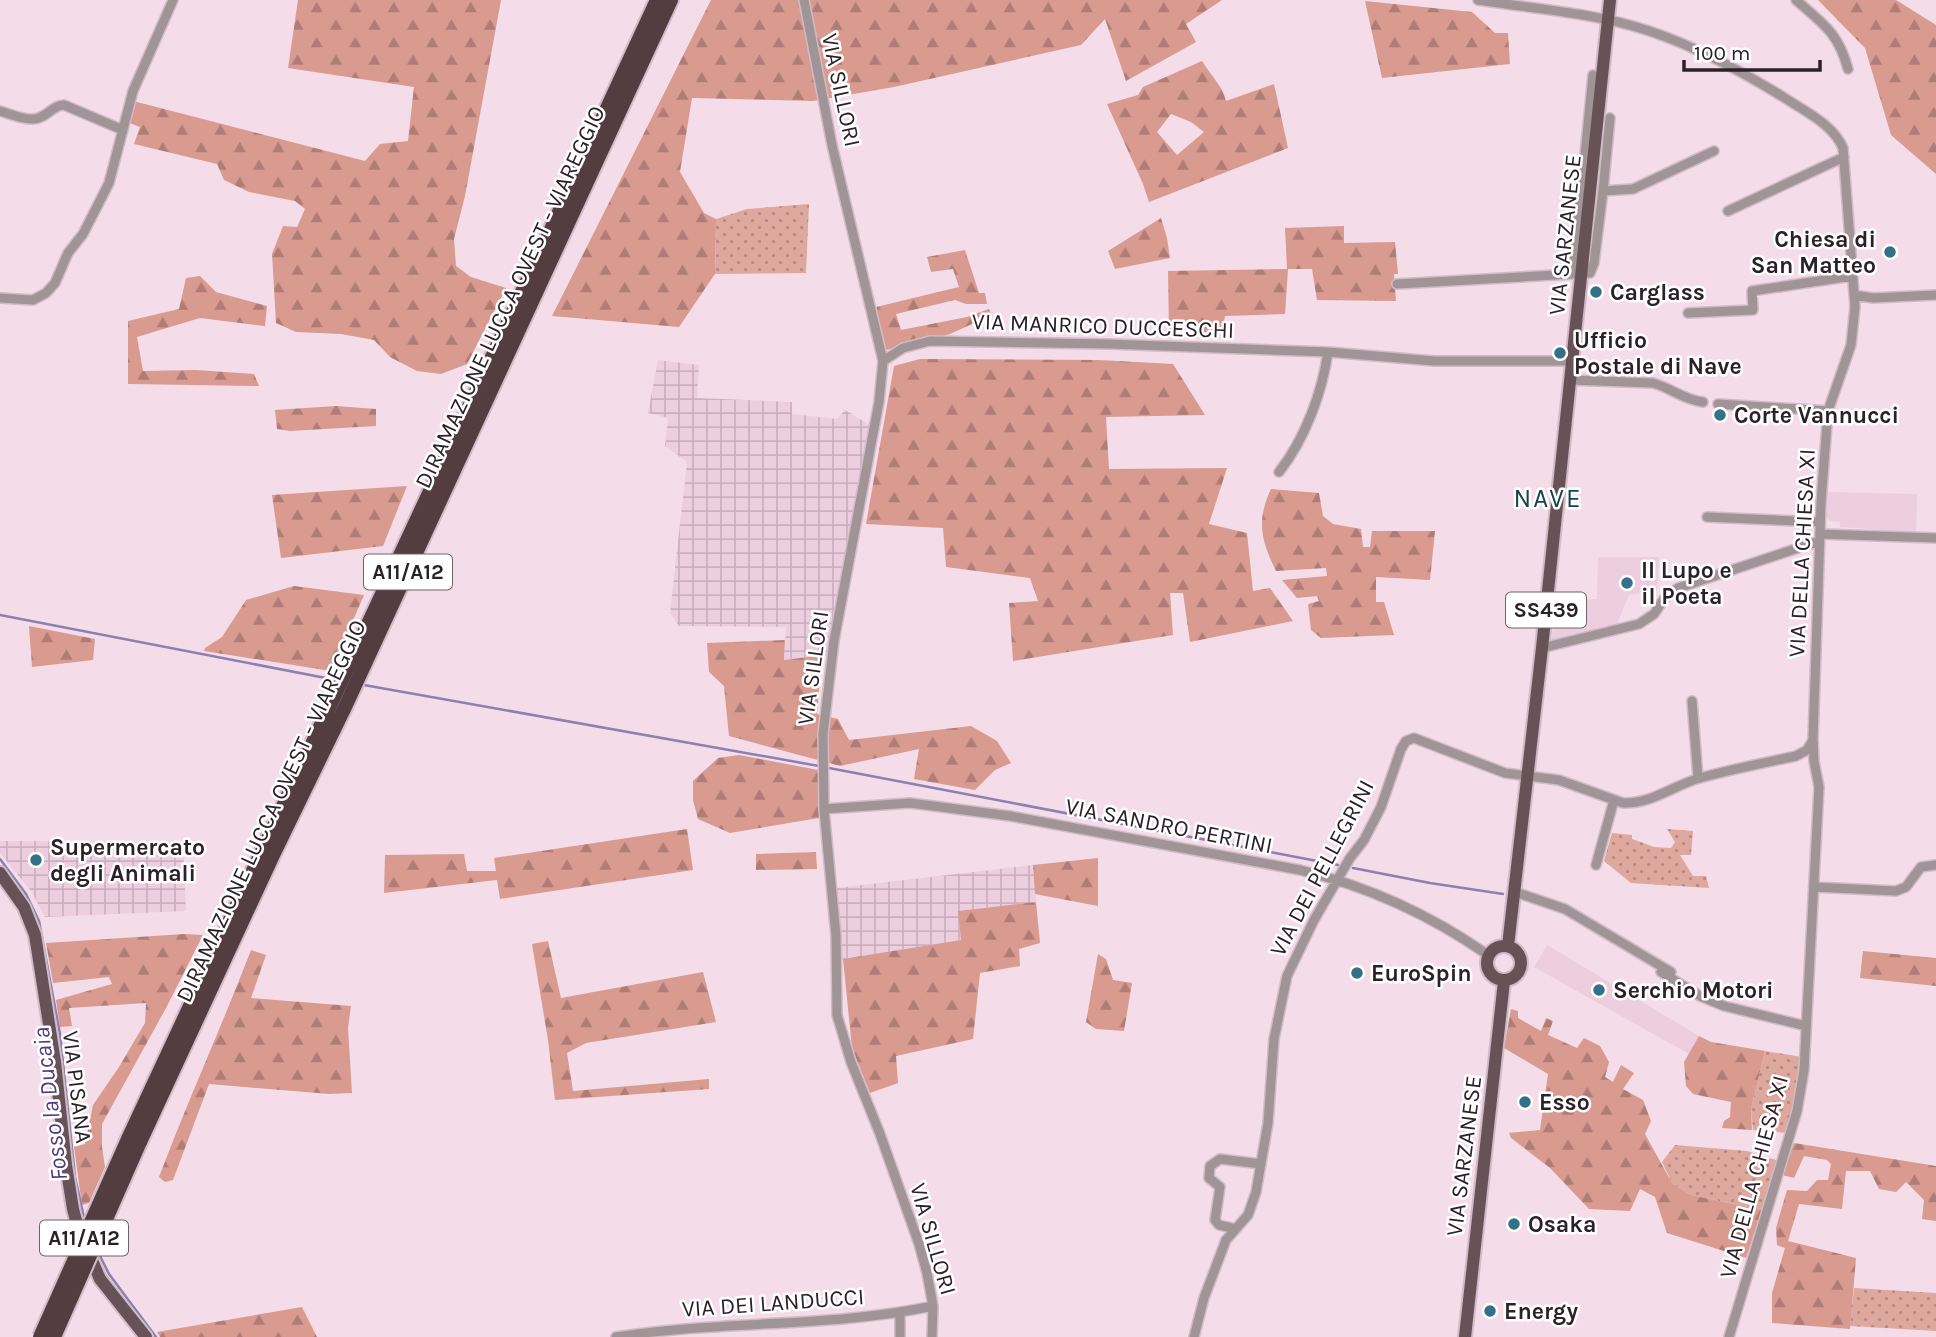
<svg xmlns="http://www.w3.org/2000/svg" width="1936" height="1337" font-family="Karla,sans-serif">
	<defs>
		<pattern id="industrial-grid" width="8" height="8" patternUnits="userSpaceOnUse" patternTransform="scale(1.75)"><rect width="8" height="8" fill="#eccedf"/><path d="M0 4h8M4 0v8" fill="none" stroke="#cbb1bf"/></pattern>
		<pattern id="grass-dots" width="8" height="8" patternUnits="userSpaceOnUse" patternTransform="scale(1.75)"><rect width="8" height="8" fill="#dfa89e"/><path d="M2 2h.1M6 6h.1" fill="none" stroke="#b58881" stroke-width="1.8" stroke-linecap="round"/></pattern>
		<pattern id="forest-firs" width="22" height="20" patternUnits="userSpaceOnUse" patternTransform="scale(1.75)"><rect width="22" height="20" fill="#d99a90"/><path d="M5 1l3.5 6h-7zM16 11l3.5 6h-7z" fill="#b07d76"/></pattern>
	</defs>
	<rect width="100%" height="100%" fill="#f4dce9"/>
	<!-- built -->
	<path fill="#eccedf" d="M1828,492L1917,494L1916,532L1840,527V522L1830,521L1826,517Z
		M1598,557H1659L1657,591L1629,595L1616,626L1551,642L1556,600L1597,599Z
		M1547,945L1699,1036L1689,1054L1534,967Z"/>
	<!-- industrial -->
	<path fill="url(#industrial-grid)" d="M658,360L699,365L697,398L792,402V414L837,419L845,410L870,425L826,656L784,660L786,627L679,626L670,613L687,462L665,446L668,418L648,413Z
		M0,841L183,842L186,911L45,917L31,891L0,853Z
		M1033,865L1036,902L959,911L961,940L833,961L828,889Z"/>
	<!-- grass -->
	<path fill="url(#grass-dots)" d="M809,204L806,273L715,274L716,219L747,209Z
		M1667,829L1693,831L1691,855H1680L1693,876H1706L1709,888L1631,883L1604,861L1612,833L1632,835V839L1654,847L1671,848L1675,842Z
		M1765,1051L1802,1057L1795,1109L1788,1133L1753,1130L1751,1109Z
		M1675,1145L1747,1151L1779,1161L1762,1210L1691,1195L1672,1183L1662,1162Z
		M1854,1288L1936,1293V1331L1850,1326Z"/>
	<!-- forest -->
	<path fill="url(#forest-firs)" fill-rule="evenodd" d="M298,0H501L465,196L454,239L456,266L471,277L506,288L467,364L441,374L417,371L390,357L374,340L341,334L296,332L276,323L272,254L283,226L297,227L305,209L295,201L249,192L224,180L217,164L134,144L140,127L127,122L133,101L365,161L380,144L408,141L414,87L288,68Z
		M711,0H1222L1186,24L1196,42L1126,81L1105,19L1081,45L894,87L813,101L692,98L680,172L704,213L716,219L715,274L679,327L552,316Z
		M1818,0H1896L1936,25V174L1891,135L1865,48Z
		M1365,1L1472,12L1495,33H1508L1510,64L1382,78Z
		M1202,61C1211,76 1222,85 1226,101L1274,84L1288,148L1149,202L1143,184L1107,104L1138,95L1143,87ZM1171,114L1191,122L1204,132L1177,155L1157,132Z
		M1161,218L1167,238L1170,258L1115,269L1108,251Z
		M1344,226V243L1395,242L1398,274H1394L1396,301L1317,300L1312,269H1288L1285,314L1225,316L1222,332L1169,333L1168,271L1287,269L1285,228Z
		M965,250L979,293H985L987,304H966L955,300L896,314L901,330L967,317L989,309L992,315L950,334L886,350L876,307L959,287L953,269L931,272L927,257Z
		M200,276L216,292L267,306L265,326L200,318L137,337L143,371L196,370L254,374L259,386L128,384V321L179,309L186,278Z
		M920,359L1099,360L1173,364L1205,415L1106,417L1109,469L1227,468L1209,524L1247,533L1253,591L1270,588L1293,621L1190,642L1183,593H1170L1173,635L1013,661L1009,603L1038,601L1030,578L946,567L943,528L866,524L894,366Z
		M336,406L376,409V426L290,431L277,429L275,410Z
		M407,486L383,546L281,558L272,495Z
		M1271,489L1319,493L1323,516L1333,524L1361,529L1363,547H1370L1372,531H1435L1430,580L1376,577V602H1384L1394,635L1321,638L1311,630L1308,604L1319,601L1317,596L1297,598L1282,580L1327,576L1326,568L1276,571C1261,540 1256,521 1271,489Z
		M294,586L364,595L331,671L204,651L205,648L222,637L246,600Z
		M29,626L95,639L93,660L32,667Z
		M785,640L784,660L817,656L821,666L817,714L838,719L849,740L971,726L997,741L1011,763L995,770L975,790L914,779L919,749L840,766L729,736L724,686L709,672L707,643Z
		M739,755L818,770L819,818L730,833L698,819L693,800V781L718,758Z
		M687,829L693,870L500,899L497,880L384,893L385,855L464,854L467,871H496L494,858Z
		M816,852L817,869L756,870V854Z
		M1098,858V906L1035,894L1033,865Z
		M1036,902L1040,943L1019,949L1020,966L980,973L973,1039L896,1056L898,1083L870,1093L852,1048L843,959L961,940L958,911Z
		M184,934L203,935L166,1008L102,1124V1147L105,1167L89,1203L82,1205L74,1147L85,1144L93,1105L119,1067L145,1023L146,1003L69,1008L72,1026L60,1027L56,1000L112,984L109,977L53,983L46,943Z
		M548,941L561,998L703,972L716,1022L586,1043L567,1053L573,1091L709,1079V1089L555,1100L548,1040L532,944Z
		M251,950L266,955L251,998L351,1006L348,1028L352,1093L329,1094L209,1084L173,1180L165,1182L159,1177C188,1100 222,1026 251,950Z
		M1863,951L1936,958V986L1860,978Z
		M1098,954L1106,959L1113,980L1132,983L1124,1031L1096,1029L1086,1022Z
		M1511,1009L1518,1011V1018L1541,1031L1546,1018L1553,1021L1548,1035L1577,1048L1584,1038L1600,1046L1609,1062L1605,1077L1613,1082L1621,1065L1634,1073L1623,1089L1643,1100L1651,1121L1645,1134L1672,1183L1691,1195L1762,1210L1746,1258L1667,1233L1655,1197L1640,1189L1630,1211L1589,1209L1550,1168L1511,1138L1509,1133L1540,1130L1548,1074L1504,1048Z
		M1699,1036L1711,1042L1765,1051L1751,1109L1752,1130L1722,1128L1724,1121L1730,1117L1731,1102L1693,1094L1686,1086L1684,1062Z
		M1794,1143L1936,1166V1221L1922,1219L1924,1200L1906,1182L1896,1192L1879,1189L1870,1171H1846L1842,1209L1799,1204L1788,1241L1856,1258L1850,1329L1772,1323V1293L1785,1248L1777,1245L1776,1228L1787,1190L1807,1191L1817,1180H1828L1831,1164L1827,1160L1804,1156L1794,1178L1782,1175Z
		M302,1307L317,1337H160L157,1332Z"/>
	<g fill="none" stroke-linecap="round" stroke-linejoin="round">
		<!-- stream -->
		<path stroke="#8c7fb2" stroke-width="2.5" d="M0,615L336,680
			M364,685L819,766
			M829,768L1338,865
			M0,859L26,894L39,921L60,1034L75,1177L85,1222
			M1353,868L1430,883L1503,894
			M97,1250L109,1274L156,1337"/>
		<defs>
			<path id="minor" d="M804,0L832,145L883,361L879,402L834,641L823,734L824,809L836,936L837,1015L851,1062L880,1134L919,1244L927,1273L933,1306L932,1337
				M1478,0C1529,8 1583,12 1633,26C1687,41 1740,70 1788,100C1808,113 1833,125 1843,148L1855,307L1851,345L1828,411L1821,503L1813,739L1814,761L1819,787L1804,1070L1797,1111L1729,1337
				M1796,0C1823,24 1838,32 1848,69
				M0,111C10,114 23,120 33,119C46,119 52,105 64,105L123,130
				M1603,191L1610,118
				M1728,211L1844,157
				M1573,274L1593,75
				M1397,284L1590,273L1594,263L1603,191L1633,189L1714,151
				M1854,295L1873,298L1936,295
				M0,298L33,300L46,293L55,283L68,253L83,234L109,183L133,91L173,0
				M1688,313L1753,310L1752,291L1852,276
				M883,361L903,348L930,341L1109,344L1328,352L1434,361H1572
				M1570,380L1653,383C1671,388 1684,400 1703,402
				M1718,404L1828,411
				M1279,472C1305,439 1322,393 1328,352
				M1707,517L1820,522
				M1820,534L1936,538
				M1542,648L1639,624L1654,614L1664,599L1678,588L1819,541
				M1692,701L1698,778
				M824,809L910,803L1010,816L1300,870C1367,886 1432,916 1488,955
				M1596,865L1614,800
				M1814,887L1896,891L1906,887L1921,867L1936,865
				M1515,892L1565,909L1671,972
				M1661,972L1700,996L1724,1006L1806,1026
				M1236,1229L1219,1225L1215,1220L1220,1187L1209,1178L1210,1166L1220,1159L1261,1164
				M900,1313V1337
				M616,1337C721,1320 829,1328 933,1306
				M1194,1337L1204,1298L1226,1240L1248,1215L1256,1192L1268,1123L1274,1039L1287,976L1314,920L1350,858L1364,840L1381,807L1401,749L1406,741L1414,738L1505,773L1559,780L1623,803C1652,804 1674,785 1700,778C1732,769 1764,763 1796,756L1807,750L1813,740"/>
			<path id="major" d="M0,873L24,907L35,935L55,1062L66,1165L73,1209L78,1228L100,1279L146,1337
				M1487 963a17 17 0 1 1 34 0a17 17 0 1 1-34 0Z
				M1508,946L1542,648L1610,0
				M1465,1337L1504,981"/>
			<path id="highway" d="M128,1139C307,760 481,380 657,0
				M140,1142L273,855L345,707L671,0"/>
		</defs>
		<!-- minor casing -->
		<use href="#minor" stroke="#d0bbc6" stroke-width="12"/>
		<!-- major casing -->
		<use href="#major" stroke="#d0bbc6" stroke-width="16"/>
		<!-- highway casing -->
		<use href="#highway" stroke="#d0bbc6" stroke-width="18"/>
		<!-- minor -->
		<use href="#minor" stroke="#a09496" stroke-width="9"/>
		<!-- major -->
		<use href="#major" stroke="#675357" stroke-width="12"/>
		<!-- highway -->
		<use href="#highway" stroke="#533d41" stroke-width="14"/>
		<defs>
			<path id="highway-bridge" d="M40,1337L128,1139
				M54,1337L140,1142"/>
		</defs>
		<!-- highway-bridge casing -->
		<use href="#highway-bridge" stroke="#d0bbc6" stroke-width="18" stroke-linecap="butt"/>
		<!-- highway-bridge -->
		<use href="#highway-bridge" stroke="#533d41" stroke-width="14"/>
	</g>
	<!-- markers -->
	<g fill="#347087" stroke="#fff" stroke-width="2.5">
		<circle cx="1890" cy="252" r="7"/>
		<circle cx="1596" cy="292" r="7"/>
		<circle cx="1560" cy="353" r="7"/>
		<circle cx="1720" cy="415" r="7"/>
		<circle cx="1627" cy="583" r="7"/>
		<circle cx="36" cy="860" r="7"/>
		<circle cx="1357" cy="973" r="7"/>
		<circle cx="1599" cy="990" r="7"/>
		<circle cx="1525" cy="1102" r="7"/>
		<circle cx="1514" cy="1224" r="7"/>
		<circle cx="1490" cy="1311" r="7"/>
	</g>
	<g text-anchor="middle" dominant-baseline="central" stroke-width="5" stroke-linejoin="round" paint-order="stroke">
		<!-- shield labels -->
		<g fill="#fff" stroke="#6b6468" stroke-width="2">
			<rect x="364" y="554.5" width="88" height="35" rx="5"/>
			<rect x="1506" y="592.5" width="80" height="35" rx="5"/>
			<rect x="40" y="1220.5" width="88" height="35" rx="5"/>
		</g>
		<g font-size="21" font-weight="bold" fill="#2b2227">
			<text x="408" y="572">A11/A12</text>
			<text x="1546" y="610">SS439</text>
			<text x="84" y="1238">A11/A12</text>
		</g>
		<!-- street labels -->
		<g font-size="23" fill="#2b2227" stroke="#fff">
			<text transform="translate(841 90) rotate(78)">VIA SILLORI</text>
			<text transform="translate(1565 235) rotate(-84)">VIA SARZANESE</text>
			<text transform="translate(510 297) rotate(-65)">DIRAMAZIONE LUCCA OVEST - VIAREGGIO</text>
			<text transform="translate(1103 326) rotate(2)">VIA MANRICO DUCCESCHI</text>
			<text transform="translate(1802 553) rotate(-87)">VIA DELLA CHIESA XI</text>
			<text transform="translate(813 668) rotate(-82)">VIA SILLORI</text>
			<text transform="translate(271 811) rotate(-65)">DIRAMAZIONE LUCCA OVEST - VIAREGGIO</text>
			<text transform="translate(1169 826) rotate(11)">VIA SANDRO PERTINI</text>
			<text transform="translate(1322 868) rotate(-62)">VIA DEI PELLEGRINI</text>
			<text transform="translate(77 1087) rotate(83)">VIA PISANA</text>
			<text transform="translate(1464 1156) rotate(-83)">VIA SARZANESE</text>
			<text transform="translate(1754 1177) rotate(-75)">VIA DELLA CHIESA XI</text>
			<text transform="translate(933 1239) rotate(74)">VIA SILLORI</text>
			<text transform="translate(773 1303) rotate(-4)">VIA DEI LANDUCCI</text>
		</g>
		<!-- poi labels -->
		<g font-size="23" font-weight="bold" fill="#2b2227" stroke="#fff" text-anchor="start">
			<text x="1876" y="239" text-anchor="end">Chiesa di<tspan x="1876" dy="26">San Matteo</tspan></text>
			<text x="1610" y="292">Carglass</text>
			<text x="1574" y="340">Ufficio<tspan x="1574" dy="26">Postale di Nave</tspan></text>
			<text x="1734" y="415">Corte Vannucci</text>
			<text x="1641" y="570">Il Lupo e<tspan x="1641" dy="26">il Poeta</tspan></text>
			<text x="50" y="847">Supermercato<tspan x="50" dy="26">degli Animali</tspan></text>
			<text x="1371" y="973">EuroSpin</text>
			<text x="1613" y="990">Serchio Motori</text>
			<text x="1539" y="1102">Esso</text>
			<text x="1528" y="1224">Osaka</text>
			<text x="1504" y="1311">Energy</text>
		</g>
		<!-- water labels -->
		<g font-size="24" font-style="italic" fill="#503c7d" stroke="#fff">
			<text transform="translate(50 1104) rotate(-97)">Fosso la Ducaia</text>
		</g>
		<!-- quarter labels -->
		<g font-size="26" letter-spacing="2" fill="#145" stroke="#fff">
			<text x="1548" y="498">NAVE</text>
		</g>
	</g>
	<!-- scale -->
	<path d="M1684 60v10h136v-10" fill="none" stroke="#2b2227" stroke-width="3.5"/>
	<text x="1694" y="60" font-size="21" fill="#2b2227" stroke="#ffffff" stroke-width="5" paint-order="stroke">100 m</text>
</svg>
